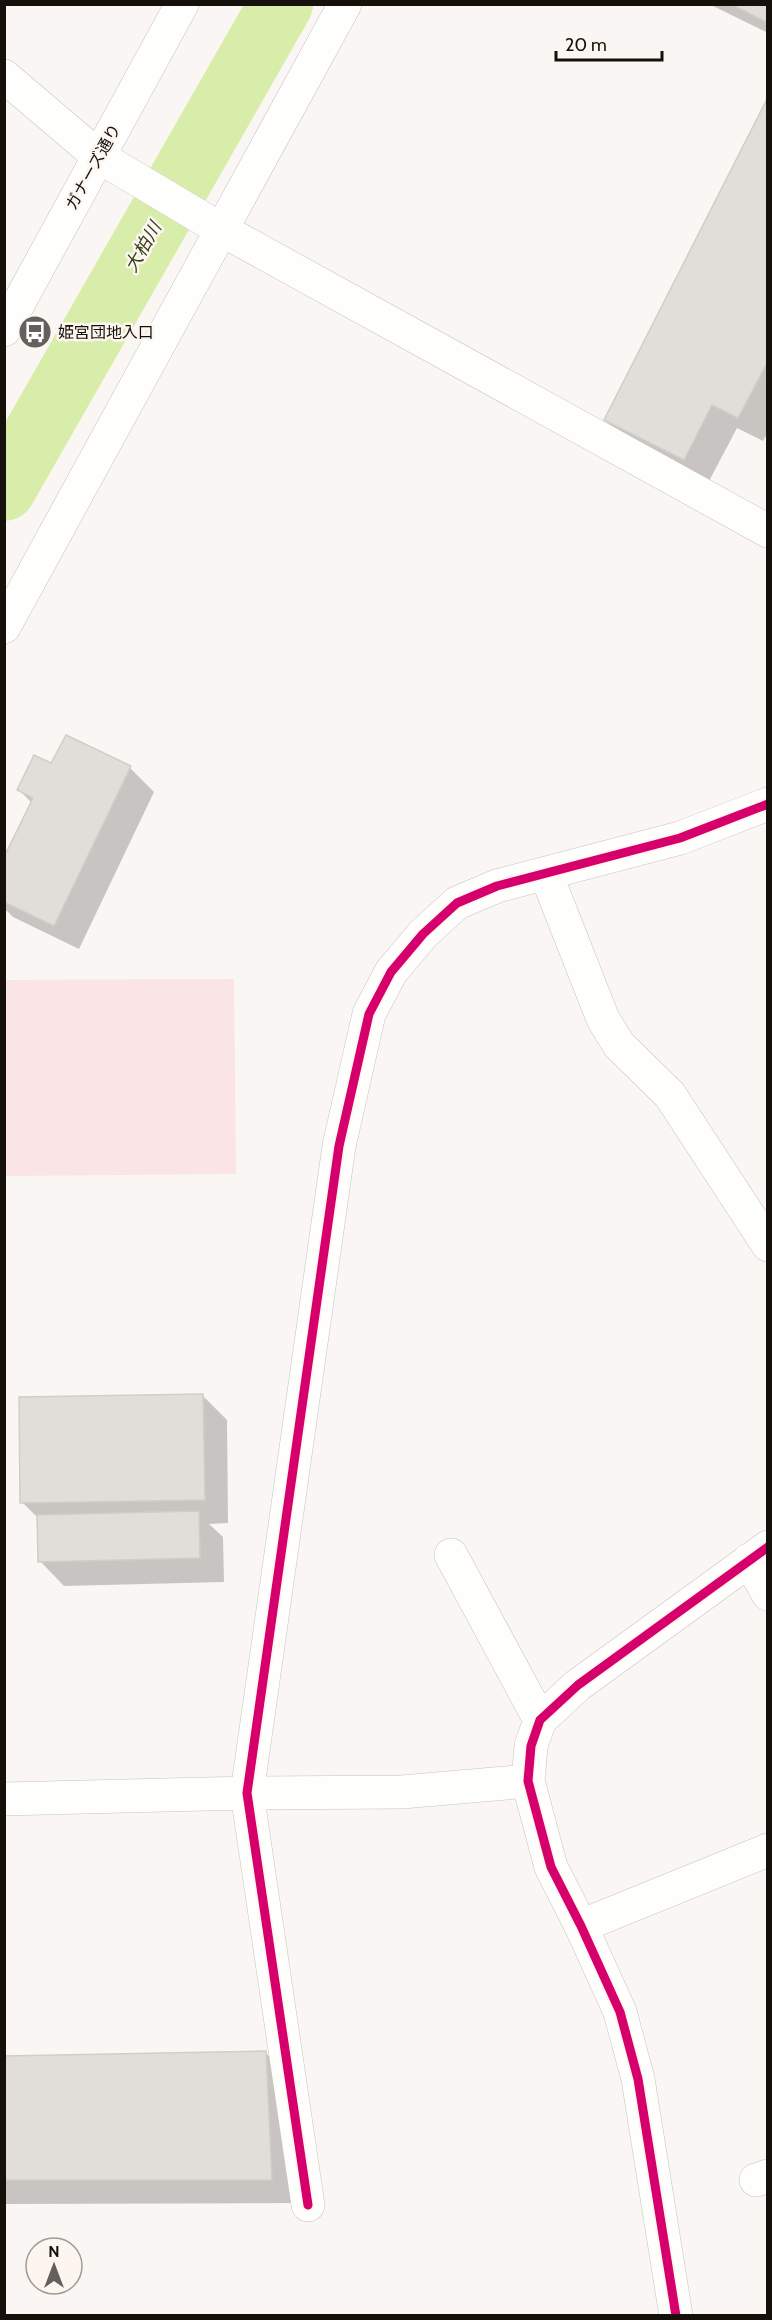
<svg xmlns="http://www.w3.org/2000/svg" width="772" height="2320" font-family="Cabin,'Noto Sans JP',sans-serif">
	<rect width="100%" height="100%" fill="#faf6f3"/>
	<!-- green -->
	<path fill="#fbe4e5" d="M234,979L236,1174L5,1176V980Z"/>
	<!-- shadow -->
	<path fill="#0003" d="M709,4H768V33Z
		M768,100V432L763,441L737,428L708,483L630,444L605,420Z
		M52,765L130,768L154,792L79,949L13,917L4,908V860L32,803L19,790Z
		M203,1396L227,1420L228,1523L209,1524L223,1537L224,1582L64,1586L40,1561L39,1519L22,1502Z
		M265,2052L289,2077L295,2203L4,2204V2058Z"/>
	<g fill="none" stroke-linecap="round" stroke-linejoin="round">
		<!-- river -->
		<path stroke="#d9edab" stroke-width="64" d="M4,489L281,4"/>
	</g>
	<!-- building -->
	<path fill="#e1ded9" stroke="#d1cec9" stroke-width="1.5" d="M731,4H768V23Z
		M768,97V361L738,418L712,405L684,460L604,420Z
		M66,735L131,766L54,926L4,902V857L33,798L17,790L34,755L51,763Z
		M203,1394L205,1500L20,1503L19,1397Z
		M199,1511L200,1558L38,1562L37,1515Z
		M266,2051L272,2180H4V2056Z"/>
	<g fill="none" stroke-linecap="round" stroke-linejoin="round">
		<defs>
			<path id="minor" d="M4,76L98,156L222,230L768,531
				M4,330L182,4
				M4,627L345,4
				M546,874L603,1019L619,1045L670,1095L768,1245
				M451,1555L540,1720
				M749,1560L768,1594
				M4,1799L247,1793L402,1792L528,1781
				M581,1926L768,1850
				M756,2180L768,2176
				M308,2205L247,1793L339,1146L369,1014L391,972L423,934L457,903L497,886L680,838L768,804
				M676,2316L638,2079L620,2012L581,1926L551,1867L528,1781L531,1746L540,1720L578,1685L768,1547"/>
		</defs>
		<!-- minor casing -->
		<use href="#minor" stroke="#c8c3bf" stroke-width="34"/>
		<!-- minor -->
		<use href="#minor" stroke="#fefefd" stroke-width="33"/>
		<defs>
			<path id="cycleway" d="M308,2205L247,1793L339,1146L369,1014L391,972L423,934L457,903L497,886L680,838L768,804
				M676,2316L638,2079L620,2012L581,1926L551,1867L528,1781L531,1746L540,1720L578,1685L768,1547"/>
		</defs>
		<!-- cycleway casing -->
		<use href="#cycleway" stroke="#fdf6f0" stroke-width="13"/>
		<!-- cycleway -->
		<use href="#cycleway" stroke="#d6006c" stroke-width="9"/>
	</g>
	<!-- icons -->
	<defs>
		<symbol id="bus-disc" viewBox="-11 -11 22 22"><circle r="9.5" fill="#65605c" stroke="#fdf6f0"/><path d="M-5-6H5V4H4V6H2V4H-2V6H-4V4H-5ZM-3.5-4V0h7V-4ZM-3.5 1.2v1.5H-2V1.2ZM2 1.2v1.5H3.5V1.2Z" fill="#fff"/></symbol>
	</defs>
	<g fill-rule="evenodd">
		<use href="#bus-disc" x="16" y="313" width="38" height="38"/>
	</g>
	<g text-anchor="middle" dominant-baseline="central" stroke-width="5" stroke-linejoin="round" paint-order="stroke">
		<!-- street labels -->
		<g font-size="16" fill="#15100a" stroke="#fdf6f0">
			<text transform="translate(93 167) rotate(-61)">ガナーズ通り</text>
		</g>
		<!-- poi labels -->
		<g font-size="16" fill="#15100a" stroke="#fdf6f0" text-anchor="start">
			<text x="58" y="332">姫宮団地入口</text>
		</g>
		<!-- water labels -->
		<g font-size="18" font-style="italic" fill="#35401a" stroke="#fdf6f0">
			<text transform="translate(143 247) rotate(-60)">大柏川</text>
		</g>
	</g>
	<!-- border -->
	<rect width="772" height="2320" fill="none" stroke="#15100a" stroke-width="12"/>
	<!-- north arrow -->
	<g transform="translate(54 2266)"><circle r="28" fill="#fdf6f0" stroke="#a09a94" stroke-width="1.5"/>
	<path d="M0-4.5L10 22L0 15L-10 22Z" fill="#65605c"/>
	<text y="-9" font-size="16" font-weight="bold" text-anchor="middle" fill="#15100a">N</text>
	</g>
	<!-- scale -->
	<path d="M556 51v9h106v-9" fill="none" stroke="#15100a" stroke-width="3"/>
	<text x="565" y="51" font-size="18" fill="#15100a" stroke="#fdf6f0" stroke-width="4.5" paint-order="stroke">20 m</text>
</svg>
